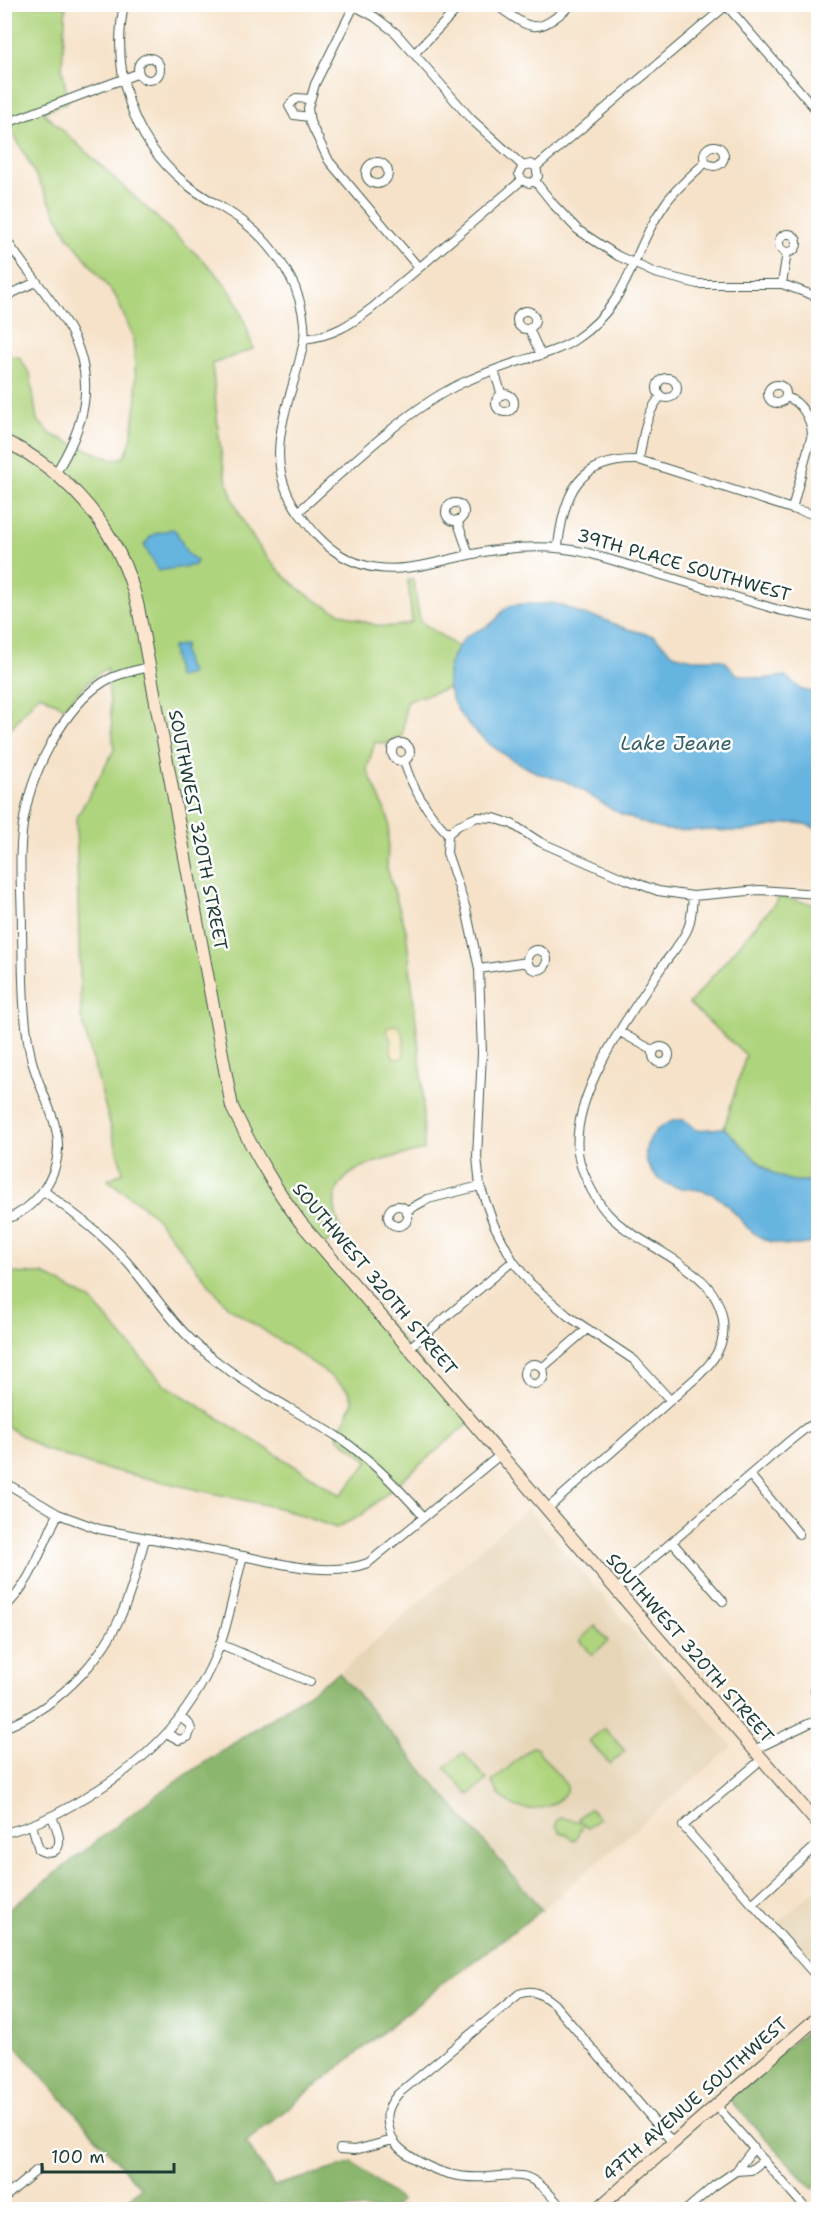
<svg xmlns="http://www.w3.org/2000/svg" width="823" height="2214" font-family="'Shantell Sans',sans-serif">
	<rect width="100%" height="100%" fill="#fff"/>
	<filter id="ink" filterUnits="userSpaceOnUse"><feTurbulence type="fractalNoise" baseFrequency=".0167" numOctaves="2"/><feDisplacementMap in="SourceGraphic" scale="12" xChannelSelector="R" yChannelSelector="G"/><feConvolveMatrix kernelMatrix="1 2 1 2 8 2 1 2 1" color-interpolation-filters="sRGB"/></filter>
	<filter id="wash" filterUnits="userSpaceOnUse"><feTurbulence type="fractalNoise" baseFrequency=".008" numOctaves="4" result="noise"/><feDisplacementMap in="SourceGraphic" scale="24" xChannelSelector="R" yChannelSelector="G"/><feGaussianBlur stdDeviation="1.35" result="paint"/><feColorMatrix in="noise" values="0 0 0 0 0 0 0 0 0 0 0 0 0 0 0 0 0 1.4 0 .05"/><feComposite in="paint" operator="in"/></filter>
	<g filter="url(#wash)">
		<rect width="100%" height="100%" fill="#f6e2c9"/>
		<!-- built -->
		<path fill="#e7d5b7" d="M527,1508L732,1746L542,1910L339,1673Z
			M818,1887V1968L778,1923Z"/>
		<!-- green -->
		<path fill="#afd47e" stroke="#678859" stroke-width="1.5" d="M5,5H66L62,67L68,102L43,112L209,266C237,294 242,312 253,349L212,364C216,398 217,435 224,469C238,533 285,592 346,615C370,624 387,632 412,622L408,580L413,579L420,621L458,647C450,660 446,672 449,688L406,701L402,737L394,738L387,744L375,742L367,769L389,820L387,868L406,930L422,1077L424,1150C394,1158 339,1163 335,1199C333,1209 339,1222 341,1232L322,1247L471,1421L360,1516L336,1528L283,1509L98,1467L43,1449L5,1425V1273L43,1274L90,1299L164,1384L341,1495L369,1461L337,1437L353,1402L349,1391L320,1368L226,1305L152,1213L108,1180L123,1172L81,1017L76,819L114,750L107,668L92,678L64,707L39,694L5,735V356L19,357L30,374L37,420L52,435L113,460L124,457L131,441L137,397L133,337L116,297L68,236L8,123L5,111Z
			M780,897L818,905V1179C774,1192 752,1152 724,1128L746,1055L689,1004Z
			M595,1626L608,1641L592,1655L580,1640Z
			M604,1728L625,1751L610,1764L589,1741Z
			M532,1747L536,1748L567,1786V1791C546,1819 505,1814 492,1782Z
			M463,1753L487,1780L469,1795L445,1768Z
			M590,1808L599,1819L587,1828L583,1824L576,1839L573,1840L567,1834L560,1832L556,1826L557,1820L562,1818L581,1822L579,1818Z"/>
		<!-- forest -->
		<path fill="#8bb66d" stroke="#557a50" stroke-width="1.5" d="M339,1673L542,1910L439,1987L246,2142L274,2186L353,2163L401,2201L392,2209H117L141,2188L5,2034V1912L159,1793Z
			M818,2022V2184L813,2189L726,2096Z"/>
		<!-- sand -->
		<path fill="#eeda9e" stroke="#868c69" stroke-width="1.5" d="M393,1025L399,1026L404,1038V1054L401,1059L394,1058L391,1053V1041L386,1029Z"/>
		<!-- water -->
		<path fill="#66b4e0" stroke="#42788a" stroke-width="1.5" d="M172,529L176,531L187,553L197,561L195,565L158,571L144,545L152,535Z
			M551,603L560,605L584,615L600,618L624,628L654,636L673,654L680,656L693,659H719L726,662L736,674L761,679L785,676L802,690L818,693V830C796,814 768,830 744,831C733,832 723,830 712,830C696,830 678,832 662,829C651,827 639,821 628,817C605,808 587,791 565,781C558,778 550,778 543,775C499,757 423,706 456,650C469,628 474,635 491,624C499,619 501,609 510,606C523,602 538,606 551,603Z
			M185,644V647L183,648L187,668H189L191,674L177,677L172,647Z
			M676,1120H684L697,1130L724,1128C752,1152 773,1192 818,1179V1241C795,1249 767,1246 749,1229C738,1218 729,1204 716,1196C699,1185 675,1193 659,1179C634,1158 647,1128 676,1120Z"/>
	</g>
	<g filter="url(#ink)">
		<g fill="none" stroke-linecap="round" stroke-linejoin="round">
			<defs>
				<path id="minor" d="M124,4C111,72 131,139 185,183C204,199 226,208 245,223C266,239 284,263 295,287C301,302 306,324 304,340C293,403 255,458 302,517C312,530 322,543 336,552C386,586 437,559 489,551C522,546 556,545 588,553L779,610L818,618
					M355,4L315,84L308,108L310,122L329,161L419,268
					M495,4C532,31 536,36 572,4
					M355,6L375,17L396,33L471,119L523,166
					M727,6L818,112
					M414,54L462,4
					M138 69a11 11 0 1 1 22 0a11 11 0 1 1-22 0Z
					M309,117L294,115L289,106L296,98L310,99
					M4,124L139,73
					M704 156a10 10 0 1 1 20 0a10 10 0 1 1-20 0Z
					M366 173a11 11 0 1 1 22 0a11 11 0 1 1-22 0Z
					M536,167L728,4
					M522,180L519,174L523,166L531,164L536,167
					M522,180L529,183L535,181L538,176L536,167
					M535,181L554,205L578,230L618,256L655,273L698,284H782L818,297
					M779 243a9 9 0 1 1 18 0a9 9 0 1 1-18 0Z
					M4,236C24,269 52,297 70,330C98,381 84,428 55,474
					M782,284L787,252
					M4,297L36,282
					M517 320a9 9 0 1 1 18 0a9 9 0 1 1-18 0Z
					M529,329L541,355
					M304,339C332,336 350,325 372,308L522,180
					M494,371L502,395
					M657 388a10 10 0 1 1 20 0a10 10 0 1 1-20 0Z
					M768 394a9 9 0 1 1 18 0a9 9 0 1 1-18 0Z
					M496 403a9 9 0 1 1 18 0a9 9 0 1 1-18 0Z
					M786,397C801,401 811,419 812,434L792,509
					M639,460C643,437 645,414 661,396
					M446 512a9 9 0 1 1 18 0a9 9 0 1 1-18 0Z
					M298,512C345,470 406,409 462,383C480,375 499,368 517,362C537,356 559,351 576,339C632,301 630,253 665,204C676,188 692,175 706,162
					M457,520L469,555
					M558,546C564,493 578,458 639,460L792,509L818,515
					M392 752a9 9 0 1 1 18 0a9 9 0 1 1-18 0Z
					M404,761C412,789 428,813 448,834L447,853L466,909L479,969L482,1053L477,1157L480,1186L494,1225L513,1261L530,1283L568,1316L634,1360L670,1400
					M448,834L459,825L477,817L494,818L512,824L540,842L620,877L658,891L693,896L760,890L818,894
					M527 960a10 10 0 1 1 20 0a10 10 0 1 1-20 0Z
					M479,969L528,962
					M620,1032L654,1051
					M653 1055a8 8 0 1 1 16 0a8 8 0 1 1-16 0Z
					M44,1191C73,1213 103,1234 127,1262C151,1289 170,1321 197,1345C239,1383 291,1407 338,1437C371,1459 398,1487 424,1517
					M388 1216a10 10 0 1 1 20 0a10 10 0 1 1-20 0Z
					M406,1211L428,1199L480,1186
					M4,1220C34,1210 57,1180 58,1148C59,1119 37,1086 31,1057C22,1016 23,972 22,931C22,892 17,851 25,813C33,770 64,708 102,683C116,674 133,671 149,667
					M409,1348L513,1261
					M524 1374a10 10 0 1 1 20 0a10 10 0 1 1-20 0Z
					M542,1368L587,1329
					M750,1475L799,1534
					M4,1482L58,1514L99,1529L243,1556
					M547,1509L698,1376C714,1361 726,1344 723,1321C716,1266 645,1251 610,1216C596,1202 588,1185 581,1166C561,1104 631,1014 663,965C671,954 683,941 688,928C692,919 692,906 693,896
					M672,1542L723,1601
					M616,1590L787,1443L806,1428L818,1422
					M4,1608C31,1584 42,1546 58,1514
					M220,1644L310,1682
					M818,1665L815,1689L818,1710
					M4,1728C63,1705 111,1652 130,1592C136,1575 140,1556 145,1539
					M168,1734L179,1740L188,1737L191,1729L189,1724L181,1718
					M754,1750L810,1723L818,1721
					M762,1759L683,1826L818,1978
					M32,1825L39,1850C44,1852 48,1854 53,1852C66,1845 55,1826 52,1816
					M4,1833C39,1825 69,1808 99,1789C157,1752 195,1709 220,1645C230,1617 235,1585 243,1556C282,1564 329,1577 368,1563L500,1455
					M752,1904L818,1844
					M715,2104L807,2210
					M340,2149L355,2150L393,2140
					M736,2171L751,2170L764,2160
					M4,2198L37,2170
					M564,2210C553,2198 541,2182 526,2177C514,2174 501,2176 489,2177C459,2179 435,2173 410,2156C401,2150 393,2144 390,2132C385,2116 387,2107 398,2094L519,1994C533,1988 543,1995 554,2004L673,2143
					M686,2210L714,2186L736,2171L754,2148"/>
				<path id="secondary" d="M4,441C21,448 37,459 51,470C96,506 125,551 138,607L232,1107C253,1150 272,1184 301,1223L818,1824
					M596,2210L818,2017"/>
			</defs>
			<!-- minor casing -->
			<use href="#minor" stroke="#3f564a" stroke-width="10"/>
			<!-- secondary casing -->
			<use href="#secondary" stroke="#3f564a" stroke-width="14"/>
			<!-- minor -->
			<use href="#minor" stroke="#fff" stroke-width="8"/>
			<!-- secondary -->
			<use href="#secondary" stroke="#fce5cf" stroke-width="12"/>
		</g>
	</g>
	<g text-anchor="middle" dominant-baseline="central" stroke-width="5" stroke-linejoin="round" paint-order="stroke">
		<!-- street labels -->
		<g font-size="18" fill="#1f3d34" stroke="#fff">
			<text transform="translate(684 565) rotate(16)">39TH PLACE SOUTHWEST</text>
			<text transform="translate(198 830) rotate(79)">SOUTHWEST 320TH STREET</text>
			<text transform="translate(375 1279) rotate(50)">SOUTHWEST 320TH STREET</text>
			<text transform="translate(690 1648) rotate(49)">SOUTHWEST 320TH STREET</text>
			<text transform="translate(695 2099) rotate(-41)">47TH AVENUE SOUTHWEST</text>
		</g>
		<!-- water labels -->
		<g font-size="20" font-style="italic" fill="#346168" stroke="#fff">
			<text x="676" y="743">Lake Jeane</text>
		</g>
	</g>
	<!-- margin -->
	<rect width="823" height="2214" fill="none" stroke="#fff" stroke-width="24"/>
	<!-- scale -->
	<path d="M42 2163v9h132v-9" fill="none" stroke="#1f3d34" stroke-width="3"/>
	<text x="51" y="2163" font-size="18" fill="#1f3d34" stroke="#ffffff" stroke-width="4.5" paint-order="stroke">100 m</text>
</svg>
